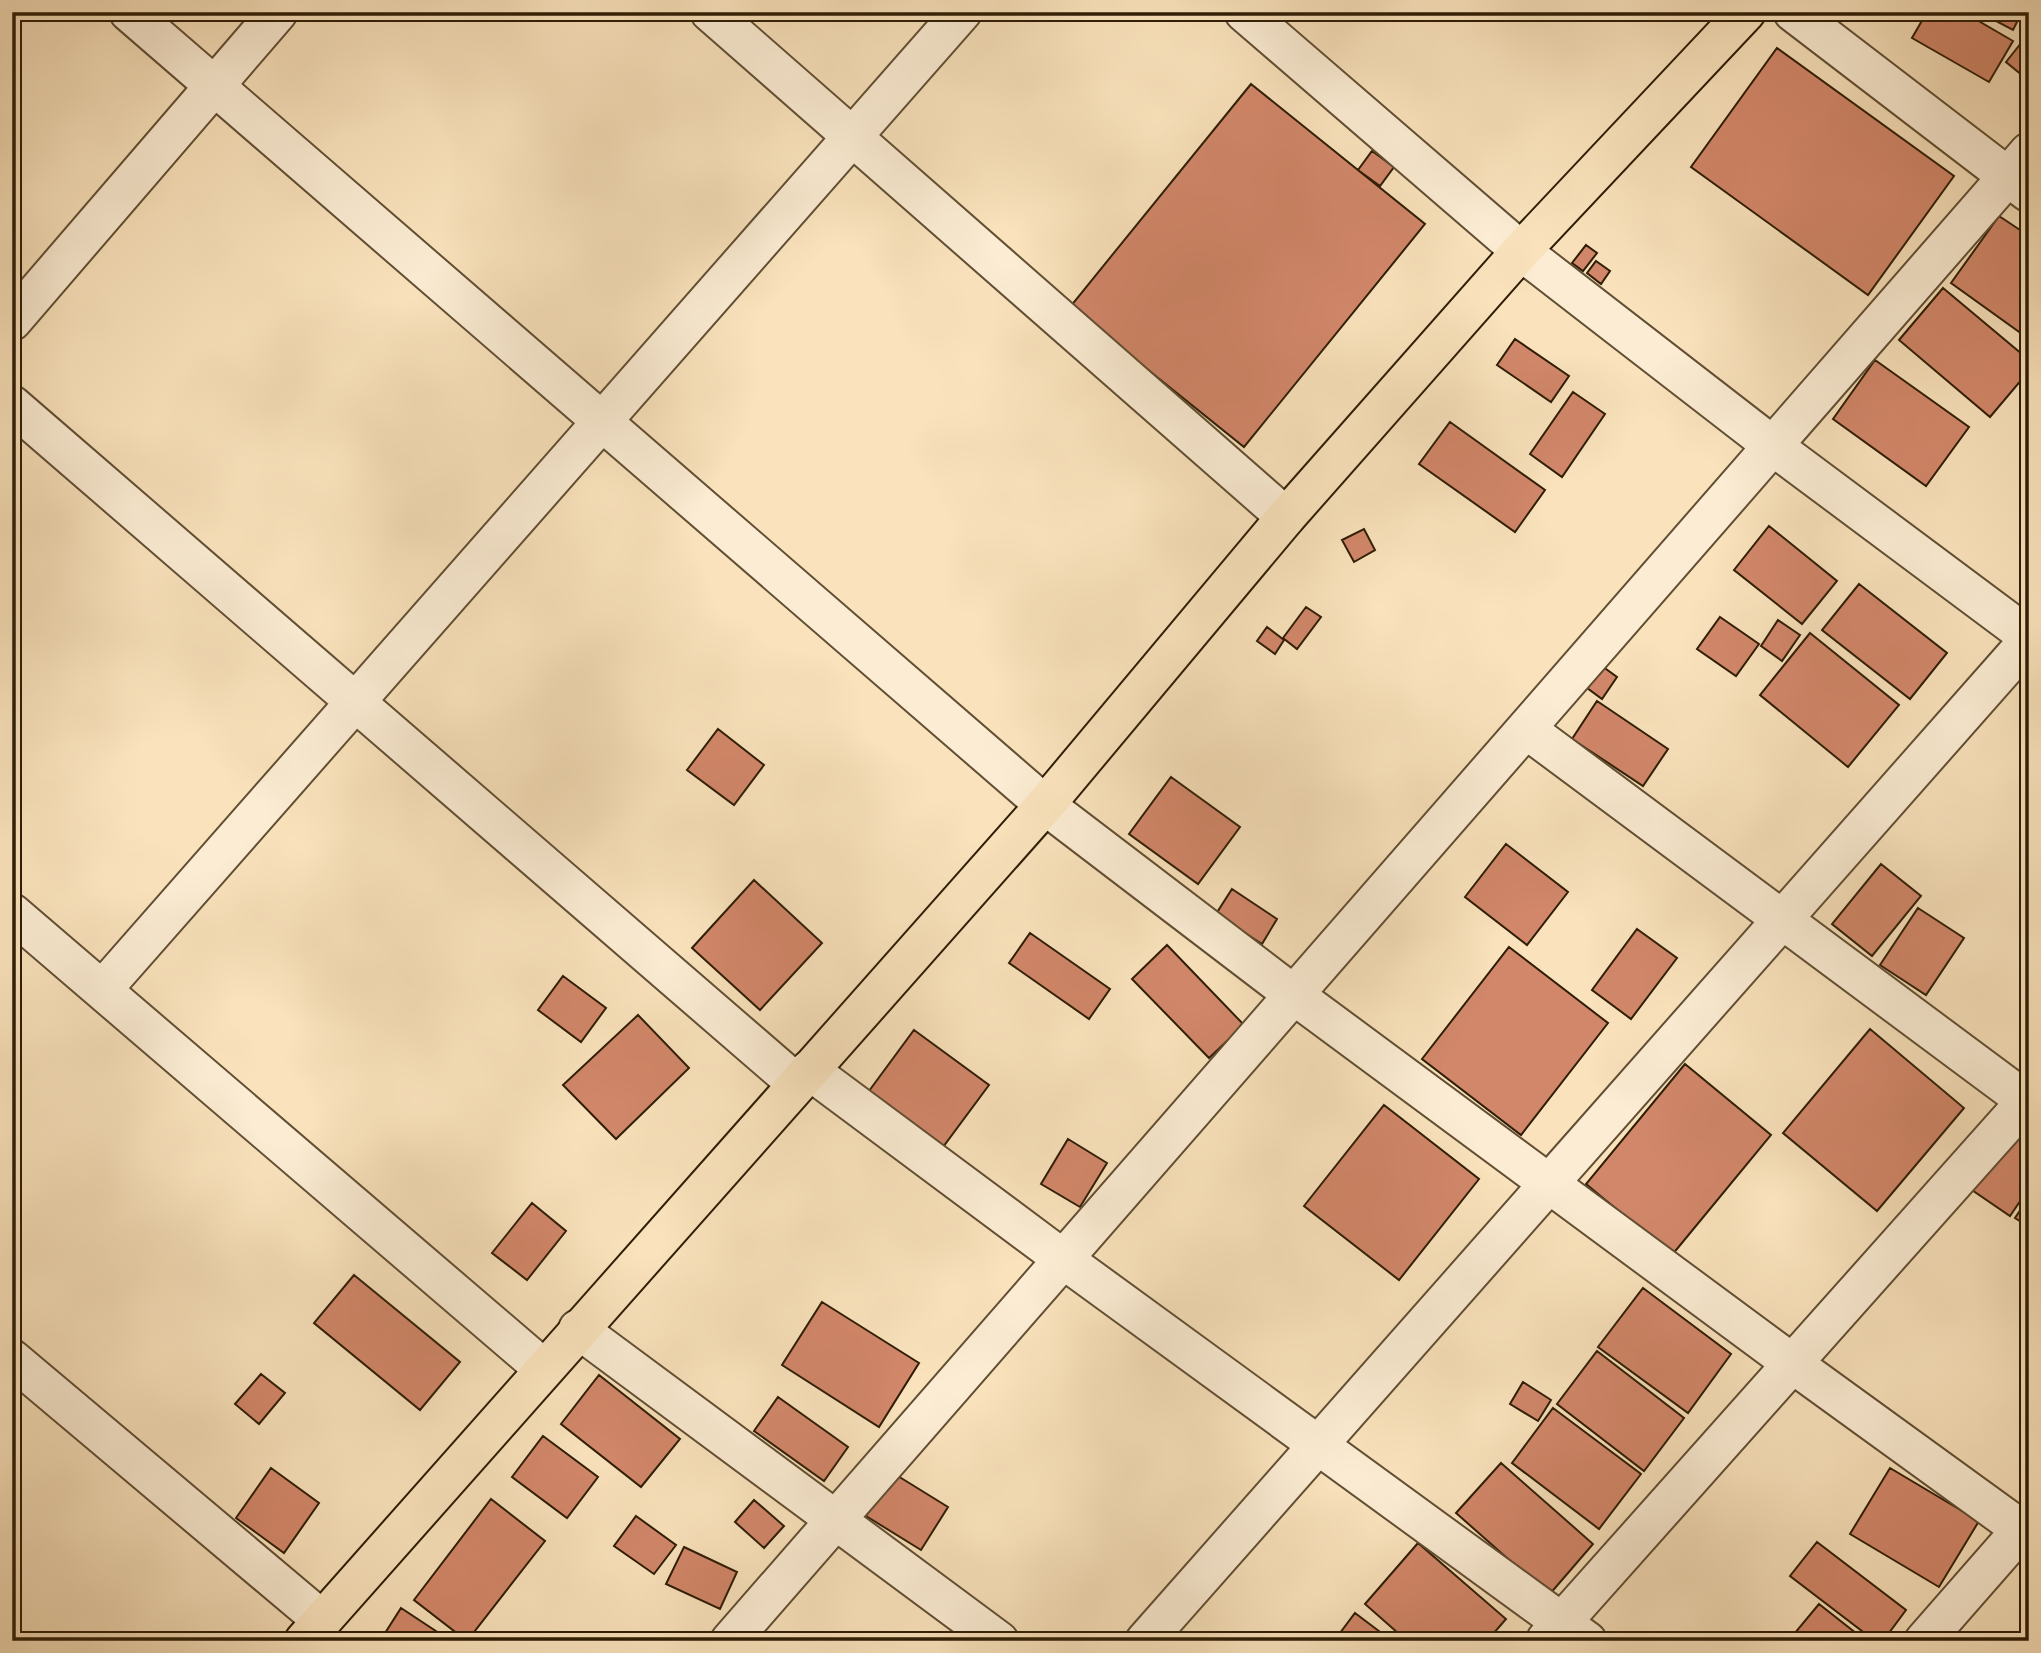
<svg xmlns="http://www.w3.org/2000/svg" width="2041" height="1653" font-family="'Libre Bodoni',serif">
	<rect width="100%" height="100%" fill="#f9e2bc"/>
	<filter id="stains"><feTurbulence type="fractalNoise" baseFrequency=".00286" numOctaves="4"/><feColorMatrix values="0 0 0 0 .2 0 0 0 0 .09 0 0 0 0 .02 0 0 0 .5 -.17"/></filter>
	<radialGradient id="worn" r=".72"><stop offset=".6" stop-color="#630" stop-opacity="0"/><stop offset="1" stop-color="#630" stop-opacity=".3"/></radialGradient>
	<!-- building -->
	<path fill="#d2876a" stroke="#2e1d05" stroke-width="2" d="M1927,12H1963L2013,41L1989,82L1912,38Z
		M1979,12H2022L2013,30Z
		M2029,33V81L2006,62Z
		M1777,48L1954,176L1868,295L1691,167Z
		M1251,84L1425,224L1244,447L1070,307Z
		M1372,151L1394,167L1380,186L1358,170Z
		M1999,216L2029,236V339L1951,283Z
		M1586,245L1597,253L1583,271L1572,263Z
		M1596,261L1610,271L1601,284L1587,273Z
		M1943,288L2029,360V371L1990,417L1899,340Z
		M1515,339L1569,376L1551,402L1497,365Z
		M1875,360L1969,427L1926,486L1833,419Z
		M1573,392L1605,414L1562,477L1530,454Z
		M1450,422L1545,490L1515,532L1419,464Z
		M1769,526L1837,581L1802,624L1734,570Z
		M1364,529L1375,550L1354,562L1342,540Z
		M1859,584L1947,653L1910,699L1822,630Z
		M1306,607L1321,617L1297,649L1283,638Z
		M1720,617L1759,644L1736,676L1697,649Z
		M1778,620L1800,635L1782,661L1761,646Z
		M1267,627L1284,640L1275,654L1257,641Z
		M1810,633L1899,705L1848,767L1760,695Z
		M1595,661L1617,677L1602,699L1579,682Z
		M1597,701L1668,749L1643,786L1572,739Z
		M718,729L764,765L734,805L687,770Z
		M1171,777L1240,827L1198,884L1129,834Z
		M1506,844L1568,892L1527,945L1465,897Z
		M1881,864L1921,896L1872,956L1832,924Z
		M754,880L822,943L760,1010L692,948Z
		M1232,889L1277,919L1262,944L1216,914Z
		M1918,908L1964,938L1926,995L1880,965Z
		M1637,929L1677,958L1631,1019L1592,990Z
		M1030,933L1110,989L1089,1019L1009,963Z
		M1167,945L1244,1025L1209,1058L1132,979Z
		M1509,947L1608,1023L1521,1135L1422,1059Z
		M563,976L606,1008L581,1042L538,1010Z
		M638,1015L689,1068L616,1139L563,1085Z
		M1870,1029L1964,1108L1877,1211L1783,1133Z
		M914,1030L989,1085L943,1147L869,1091Z
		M1685,1064L1771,1135L1672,1255L1586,1184Z
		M1384,1105L1479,1179L1399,1280L1304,1206Z
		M2010,1126L2029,1139V1188L2010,1216L1969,1188Z
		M1068,1139L1107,1163L1080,1207L1041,1184Z
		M2029,1197V1227L2015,1218Z
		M532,1203L566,1231L527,1280L492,1253Z
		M354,1275L460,1362L420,1410L314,1323Z
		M1643,1288L1731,1354L1688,1413L1598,1347Z
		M822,1302L919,1363L879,1427L782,1365Z
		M1597,1351L1684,1418L1644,1471L1557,1404Z
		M261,1374L285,1393L259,1424L235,1404Z
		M599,1375L680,1439L641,1487L561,1424Z
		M1523,1382L1551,1400L1538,1421L1510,1404Z
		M778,1397L848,1447L824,1481L754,1431Z
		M1553,1408L1641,1474L1599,1529L1512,1463Z
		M543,1436L598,1477L567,1518L512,1477Z
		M1501,1463L1593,1544L1549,1595L1456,1513Z
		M271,1468L319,1503L284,1553L236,1518Z
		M1890,1468L1979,1521L1939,1587L1850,1534Z
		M893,1473L948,1507L921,1550L866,1516Z
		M491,1499L545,1541L467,1641L414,1600Z
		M754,1500L784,1526L764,1548L735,1522Z
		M636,1516L676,1545L654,1574L614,1546Z
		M1817,1542L1906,1610L1883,1641H1875L1790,1576Z
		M1418,1543L1506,1619L1487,1641H1407L1365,1604Z
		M684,1547L737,1572L720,1609L666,1584Z
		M1819,1604L1866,1641H1803L1794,1634Z
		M401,1608L451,1641H380Z
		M1355,1613L1392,1641H1334Z"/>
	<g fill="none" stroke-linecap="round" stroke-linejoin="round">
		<defs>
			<path id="minor" d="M129,12L1045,805L1294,995L1793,1364L2029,1535
				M710,12L1286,517
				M1244,12L1521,251L1773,446L2029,637
				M1793,12L2028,192
				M12,321L278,12
				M12,405L796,1083
				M1526,729L2029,1103
				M12,913L544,1369
				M102,990L962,12
				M809,1070L1063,1259L1587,1641
				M578,1329L999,1641
				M12,1359L322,1620
				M1546,1640L2029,1098
				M730,1641L2029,152
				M1145,1641L2029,640
				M1924,1641L2029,1521"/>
			<path id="major" d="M304,1641L1045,805L1286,517L1521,251L1746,12"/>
		</defs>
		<!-- minor casing -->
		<use href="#minor" stroke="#614e33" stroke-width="42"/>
		<!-- major casing -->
		<use href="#major" stroke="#2e1d05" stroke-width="42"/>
		<!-- minor -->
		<use href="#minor" stroke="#fbecd3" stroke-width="38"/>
		<!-- major -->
		<use href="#major" stroke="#f9e2bc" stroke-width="38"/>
	</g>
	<!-- margin -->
	<rect width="2041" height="1653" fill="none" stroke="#f9e2bc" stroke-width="42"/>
	<rect x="14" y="14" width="2013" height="1625" fill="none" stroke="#2e1d05" stroke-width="3.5"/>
	<rect x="21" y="21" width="1999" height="1611" fill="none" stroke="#2e1d05" stroke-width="2"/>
	<rect width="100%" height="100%" filter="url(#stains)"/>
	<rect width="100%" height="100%" fill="url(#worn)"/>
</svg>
